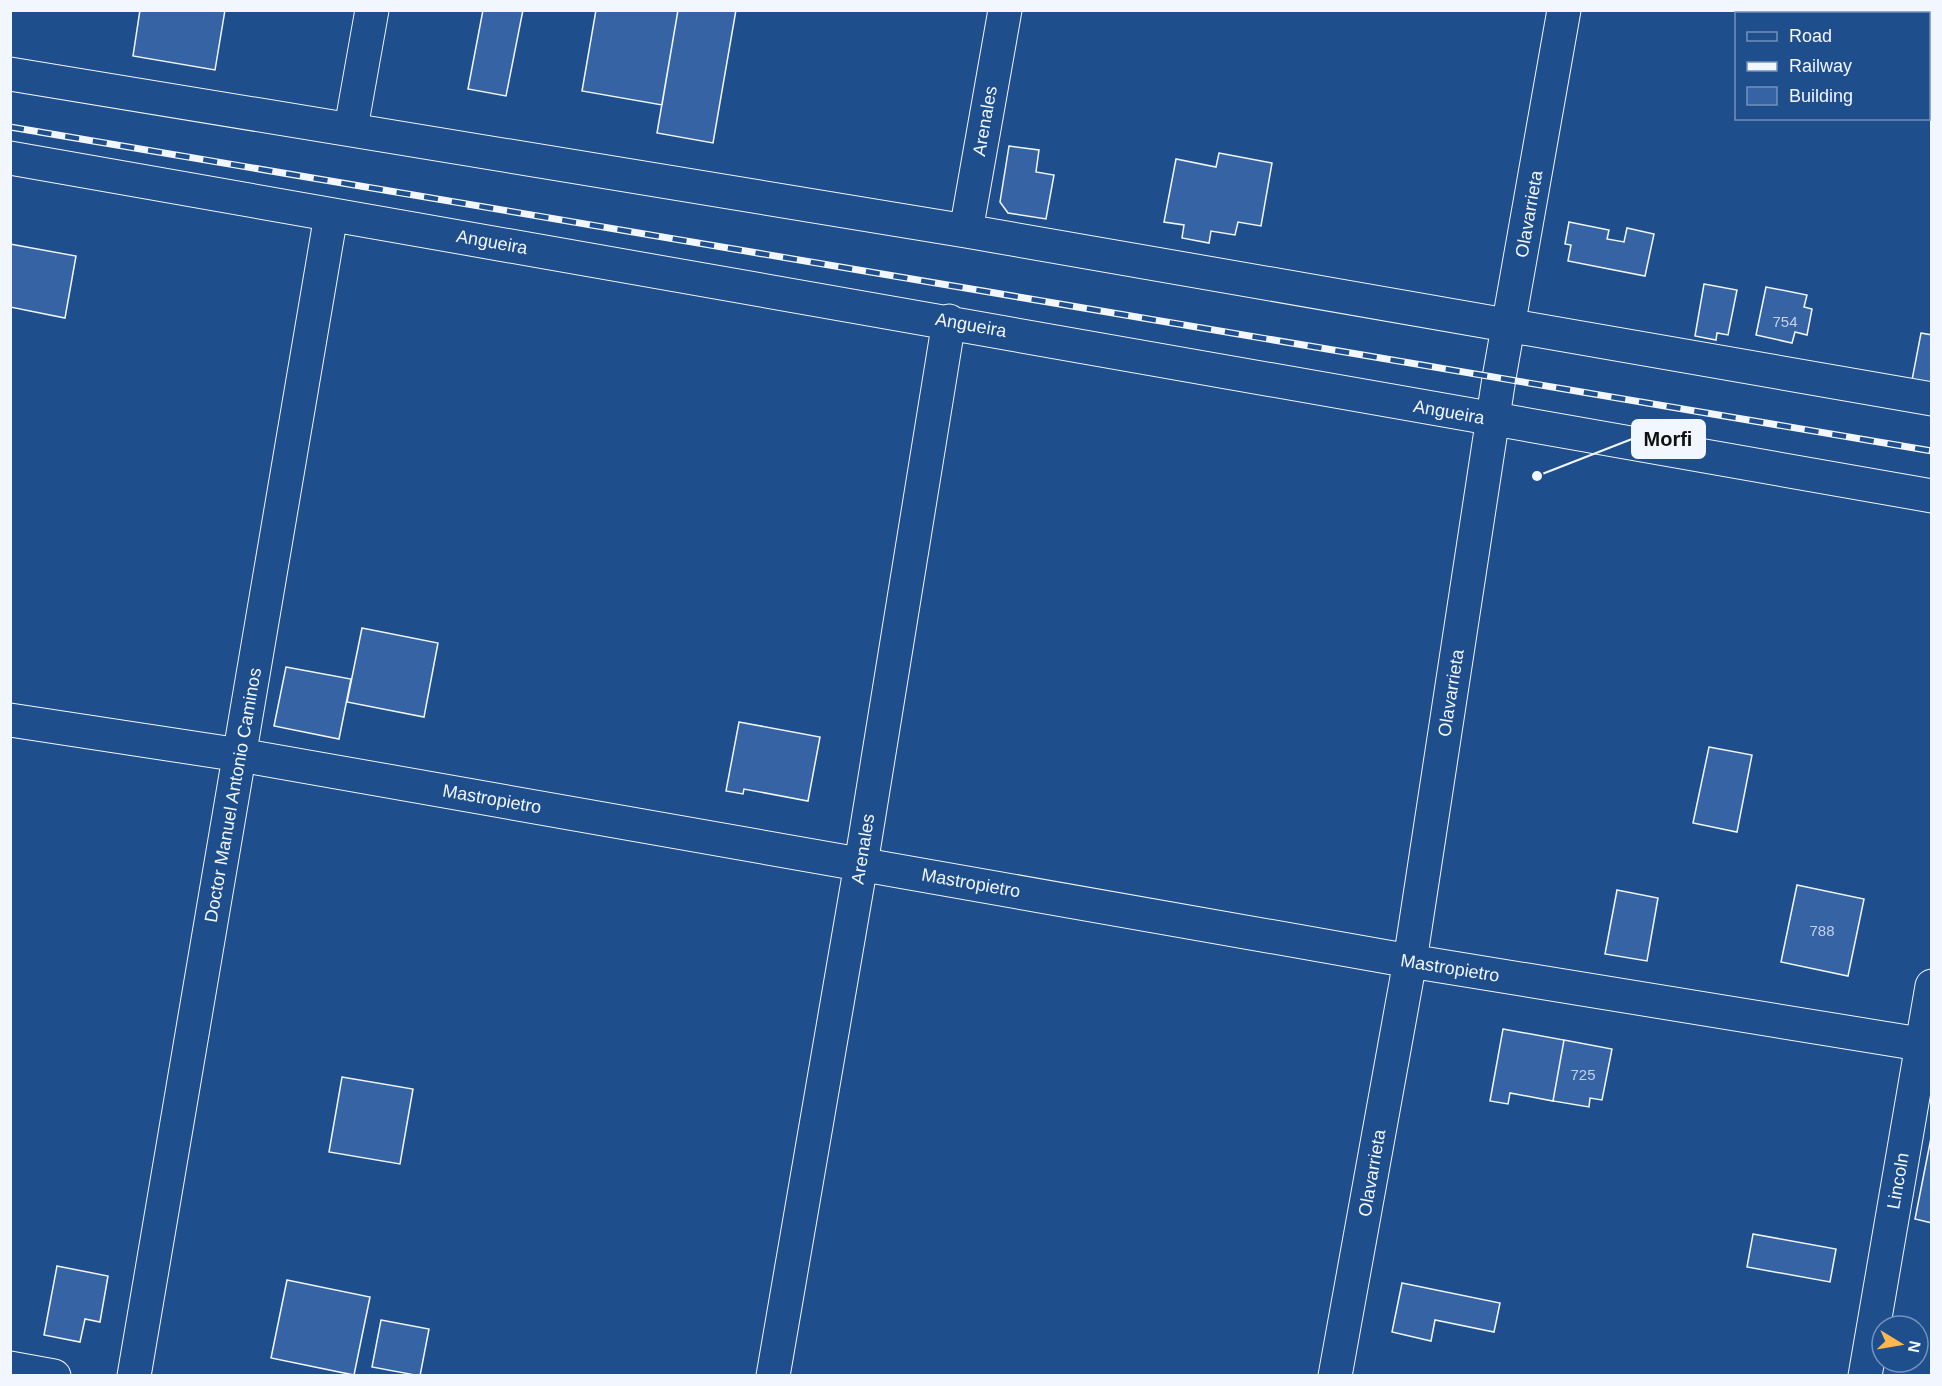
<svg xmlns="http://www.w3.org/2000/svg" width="1942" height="1386" font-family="Arial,sans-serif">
	<rect width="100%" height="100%" fill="#1f4e8c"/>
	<!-- building -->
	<path fill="#3563a3" stroke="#f2f6ff" stroke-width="1.5" d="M140,10H225L215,70L133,56Z
		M483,10H523L506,96L468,89Z
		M596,10H678L662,105L582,91Z
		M678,10H736L713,143L657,133Z
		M1009,146L1039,150L1036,172L1054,175L1046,219L1008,213L1000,202Z
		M1219,153L1272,163L1261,226L1238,222L1235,235L1211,231L1209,243L1182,238L1184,225L1164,222L1176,159L1216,167Z
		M1569,222L1609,230L1607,239L1624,242L1627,228L1654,234L1645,276L1568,261L1571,245L1565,244Z
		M10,244L76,256L65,318L10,307Z
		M1704,284L1737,290L1728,335L1717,333L1716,340L1695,336Z
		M1766,287L1807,295L1804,307L1812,309L1807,335L1795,332L1792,343L1756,335Z
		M1921,333L1932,335V384L1912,380Z
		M362,628L438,643L424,717L347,702Z
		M286,667L351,679L339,739L274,726Z
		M739,722L820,737L808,801L744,789L743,794L726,791Z
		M1709,747L1752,755L1737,832L1693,823Z
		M1797,885L1864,899L1848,976L1781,962Z
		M1617,890L1658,898L1647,961L1605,954Z
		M1503,1029L1564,1040L1553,1101L1510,1093L1508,1104L1490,1101Z
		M1564,1040L1612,1049L1602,1100L1590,1098L1589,1107L1553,1101Z
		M342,1077L413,1089L400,1164L329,1152Z
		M1932,1133V1223L1915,1219Z
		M1753,1234L1836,1249L1830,1282L1747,1267Z
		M57,1266L108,1276L100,1322L85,1319L80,1342L44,1335Z
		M287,1280L370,1297L354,1375L271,1358Z
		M1402,1283L1500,1303L1494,1332L1435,1320L1431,1341L1392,1332Z
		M381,1320L429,1329L420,1376L372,1367Z"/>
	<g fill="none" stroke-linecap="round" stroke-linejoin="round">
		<defs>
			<path id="minor" d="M10,74L966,231L1932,399
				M351,128L372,10
				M10,158L1932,496
				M966,231L1005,10
				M10,720L240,755L1410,961L1932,1046
				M10,1368L54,1376
				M134,1376L331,215
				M773,1376L861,864L949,321
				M1335,1376L1410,961L1499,378L1564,10
				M1865,1376L1932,986"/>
		</defs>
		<!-- minor casing -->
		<use href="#minor" stroke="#f2f6ff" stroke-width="35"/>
		<!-- minor -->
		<use href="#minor" stroke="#1f4e8c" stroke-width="33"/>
		<defs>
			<path id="rail" d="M10,127L1932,451"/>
		</defs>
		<!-- rail casing -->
		<use href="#rail" stroke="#f2f6ff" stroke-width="7"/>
		<!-- rail -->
		<use href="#rail" stroke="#1f4e8c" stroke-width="4.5" stroke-dasharray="14" stroke-linecap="butt"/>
	</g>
	<g text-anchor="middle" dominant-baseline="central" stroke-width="4.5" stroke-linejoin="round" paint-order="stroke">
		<!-- number labels -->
		<g font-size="15" fill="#c3d1e8">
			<text x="1785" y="321">754</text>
			<text x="1822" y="930">788</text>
			<text x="1583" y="1074">725</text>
		</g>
		<!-- street labels -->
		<g font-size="18" fill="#f2f6ff" stroke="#1f4e8c">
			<text transform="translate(985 121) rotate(-80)">Arenales</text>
			<text transform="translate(1529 214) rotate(-80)">Olavarrieta</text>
			<text transform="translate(492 242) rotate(10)">Angueira</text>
			<text transform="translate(971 325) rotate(10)">Angueira</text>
			<text transform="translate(1449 412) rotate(10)">Angueira</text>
			<text transform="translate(1451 693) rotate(-81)">Olavarrieta</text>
			<text transform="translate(233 795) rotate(-80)">Doctor Manuel Antonio Caminos</text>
			<text transform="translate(492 799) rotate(10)">Mastropietro</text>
			<text transform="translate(863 849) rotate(-81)">Arenales</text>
			<text transform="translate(971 883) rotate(10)">Mastropietro</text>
			<text transform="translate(1450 968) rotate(9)">Mastropietro</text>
			<text transform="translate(1372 1173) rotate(-80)">Olavarrieta</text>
			<text transform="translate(1898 1181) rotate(-80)">Lincoln</text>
		</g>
	</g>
	<!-- callouts -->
	<path fill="none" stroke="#f2f6ff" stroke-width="2" d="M1537 476L1632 439"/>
	<circle fill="#f2f6ff" stroke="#1f4e8c" stroke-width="2" cx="1537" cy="476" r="6"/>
	<rect fill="#f2f6ff" stroke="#f2f6ff" stroke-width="2" x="1632" y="420" width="73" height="38" rx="6"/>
	<g font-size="20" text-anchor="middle" font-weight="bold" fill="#111">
		<text x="1668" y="446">Morfi</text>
	</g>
	<!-- border -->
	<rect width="1942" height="1386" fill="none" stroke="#f2f6ff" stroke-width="24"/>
	<!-- legend -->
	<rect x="1735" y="12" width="195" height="108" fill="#1f4e8c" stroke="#7391ba" stroke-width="1.5"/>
	<rect x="1747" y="32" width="30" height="9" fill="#1f4e8c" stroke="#7391ba" stroke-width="1.5"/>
	<text x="1789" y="42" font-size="18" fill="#f2f6ff">Road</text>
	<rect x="1747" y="62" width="30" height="9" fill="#f2f6ff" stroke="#7391ba" stroke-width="1.5"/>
	<text x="1789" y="72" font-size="18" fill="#f2f6ff">Railway</text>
	<rect x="1747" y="87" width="30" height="18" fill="#3563a3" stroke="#7391ba" stroke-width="1.5"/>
	<text x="1789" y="102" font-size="18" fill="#f2f6ff">Building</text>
	<!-- north arrow -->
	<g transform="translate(1900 1344) rotate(101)"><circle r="28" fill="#1f4e8c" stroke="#7391ba" stroke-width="1.5"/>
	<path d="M0-4.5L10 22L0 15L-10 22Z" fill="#ffb74d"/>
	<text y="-9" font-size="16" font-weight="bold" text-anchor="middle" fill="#f2f6ff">N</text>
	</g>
</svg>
